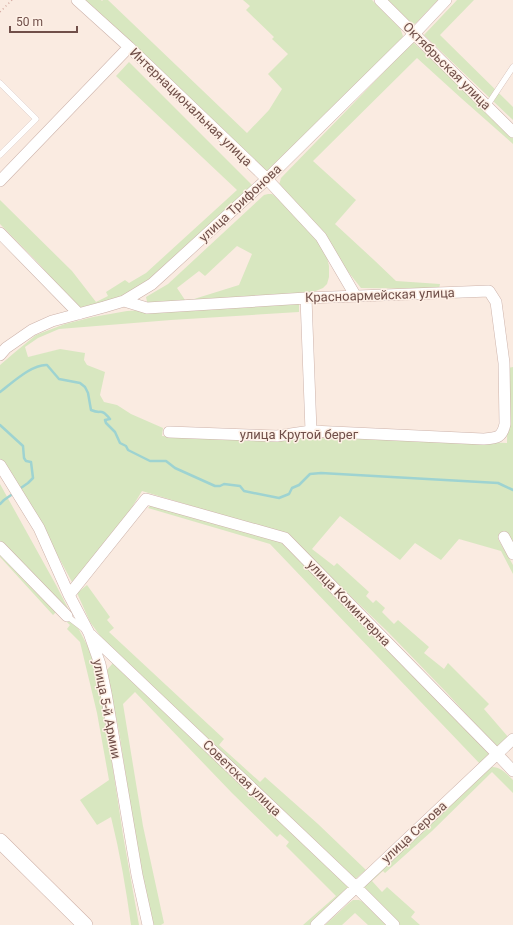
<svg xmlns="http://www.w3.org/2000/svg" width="513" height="925" font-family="Roboto,sans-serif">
	<rect width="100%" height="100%" fill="#faebe1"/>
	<!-- green -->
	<path fill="#d8e7c0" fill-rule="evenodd" d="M80,0H101L102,1L103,0H108L247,133L269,110L282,89L268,74L288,54L272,39L274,37L246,10L250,6L243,0H372L400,28L403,36L401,40L265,177Z
		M386,0H438L416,23L412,25Z
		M457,0H474L440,35L513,107V120L424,35Z
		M413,42L513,135V144L461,98L417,58L313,161L356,200L335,224L374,260L396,281L440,284L439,289L361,288L279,185L281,178Z
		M129,62L254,187L154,277L118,299L81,308C64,297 53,279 40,265C27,251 13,238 0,224V200L72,271L96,302L108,296L106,292L125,280L129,283L146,273L237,190L116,76Z
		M268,194H272L277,198L318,240L326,253L329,266V277L327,284L323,288L311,293L148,306L146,297L168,284L264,195ZM237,246L252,254L239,285L194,299L185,300L177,288L199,271L205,276Z
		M299,301V312L171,320L59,329L38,338L25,347L28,357L60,349L85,353L84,360L87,365L105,372L100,395L104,402L117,405L131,414L163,428L162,436L266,441L306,438L417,439L507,443L508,368L513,367V544L508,534L498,539L513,565V574L501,551L459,539L441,560L415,543L400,560L340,516L312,549L334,566L337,563L369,592L366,596L373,603L376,600L385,608L382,612L394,624L398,620L429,647L424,653L444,669L448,663L489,704L484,709L509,738L498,749L447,693L388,632L289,537L275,531L142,491L118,530L85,573L72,582L46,534L6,470L0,459V365L14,353L36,335L65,324L93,317L127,311Z
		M0,484L56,585L88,647L96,669L104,710L123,835L139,925H131C126,889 120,853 111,817L97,825L80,800L109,780L97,713L80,642L67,629L70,625L56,612L53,615L0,557Z
		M150,506H151L272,537L282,543L314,570L490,754L482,766L270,544L148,508Z
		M87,585L110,617L107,620L114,628L109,632L224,739L219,745L260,782L265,777L318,824L366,870L354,880L101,637L90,622L77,593Z
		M113,663L346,884L349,889L313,925H303L336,896L286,846L289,842L280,834L277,837L232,793L135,692L123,704L143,826L164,923L161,925H153L136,843L119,731L106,671Z
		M490,767C500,766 506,773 513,780V793L492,772L432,831L385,873L383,871L372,881L382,892L387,887L415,912L411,917L420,925H399L363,886Z
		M353,900H359L363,902L387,925H368L355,913L342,925H325L349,903Z"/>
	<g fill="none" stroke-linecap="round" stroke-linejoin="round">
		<!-- stream -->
		<path stroke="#9ed3d1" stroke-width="2.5" d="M0,392C12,383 32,364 47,365L59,379L80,383L85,387L88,393L91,410C102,415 100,407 110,419L105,420L106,423L115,432L120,443L126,446L128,450L150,461H166L175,468L215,486H220L224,484L240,486L244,491L279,498L289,494L292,488L299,485L310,474L321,473L498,483L513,490
			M0,425L23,446L24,458L26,461L31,462L33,478L28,483L18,490
			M0,504L4,500L14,493"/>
		<defs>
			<path id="lane" d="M0,83L36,119L0,155
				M487,106L513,67
				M67,616L84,629"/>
			<path id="street" d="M77,0L129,47L267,179L321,237L355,295
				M380,0L513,132
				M0,181L129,47
				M0,233L79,314
				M306,298L311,431
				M124,301L147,308L306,298L489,291L496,302L504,363L505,424C502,438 497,438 483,439L311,431L277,436L169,432
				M0,355L6,348L32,330L52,321L104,307L124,301L152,284L267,179L414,34L446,0
				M0,465L39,528L69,595L89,633L100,664L106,693L137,875L148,925
				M504,537L513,554
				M0,547L67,616
				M69,595L146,499L285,538L497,754L513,771
				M91,635L356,887L394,925
				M316,925L513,739"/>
			<path id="secondary" d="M0,841L85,925"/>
		</defs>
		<!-- lane casing -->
		<use href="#lane" stroke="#cdb3ab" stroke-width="6"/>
		<!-- street casing -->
		<use href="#street" stroke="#cdb3ab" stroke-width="12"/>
		<!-- secondary casing -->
		<use href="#secondary" stroke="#cfb2a9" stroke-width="16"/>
		<!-- path -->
		<path stroke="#d2a79e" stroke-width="1.5" stroke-dasharray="1 3" stroke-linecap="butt" d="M0,12L12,0"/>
		<!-- lane -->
		<use href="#lane" stroke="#fff" stroke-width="5.5"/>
		<!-- street -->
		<use href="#street" stroke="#fff" stroke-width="11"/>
		<!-- secondary -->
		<use href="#secondary" stroke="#fff" stroke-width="15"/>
	</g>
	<g text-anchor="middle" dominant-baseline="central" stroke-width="3" stroke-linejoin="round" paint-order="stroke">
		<!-- street labels -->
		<g font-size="13" fill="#704f49" stroke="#fef0e6">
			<text transform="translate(447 66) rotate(45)">Октябрьская улица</text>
			<text transform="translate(191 107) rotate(44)">Интернациональная улица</text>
			<text transform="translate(240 203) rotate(-43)">улица Трифонова</text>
			<text transform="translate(380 295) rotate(-2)">Красноармейская улица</text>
			<text x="299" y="434">улица Крутой берег</text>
			<text transform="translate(349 603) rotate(46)">улица Коминтерна</text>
			<text transform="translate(107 709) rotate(79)">улица 5-й Армии</text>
			<text transform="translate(242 778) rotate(44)">Советская улица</text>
			<text transform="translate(414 832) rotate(-43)">улица Серова</text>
		</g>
	</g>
	<!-- scale -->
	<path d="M10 26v6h67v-6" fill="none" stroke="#704f49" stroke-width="2"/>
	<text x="16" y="26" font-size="12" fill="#704f49" stroke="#fef0e6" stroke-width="3" paint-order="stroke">50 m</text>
</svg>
